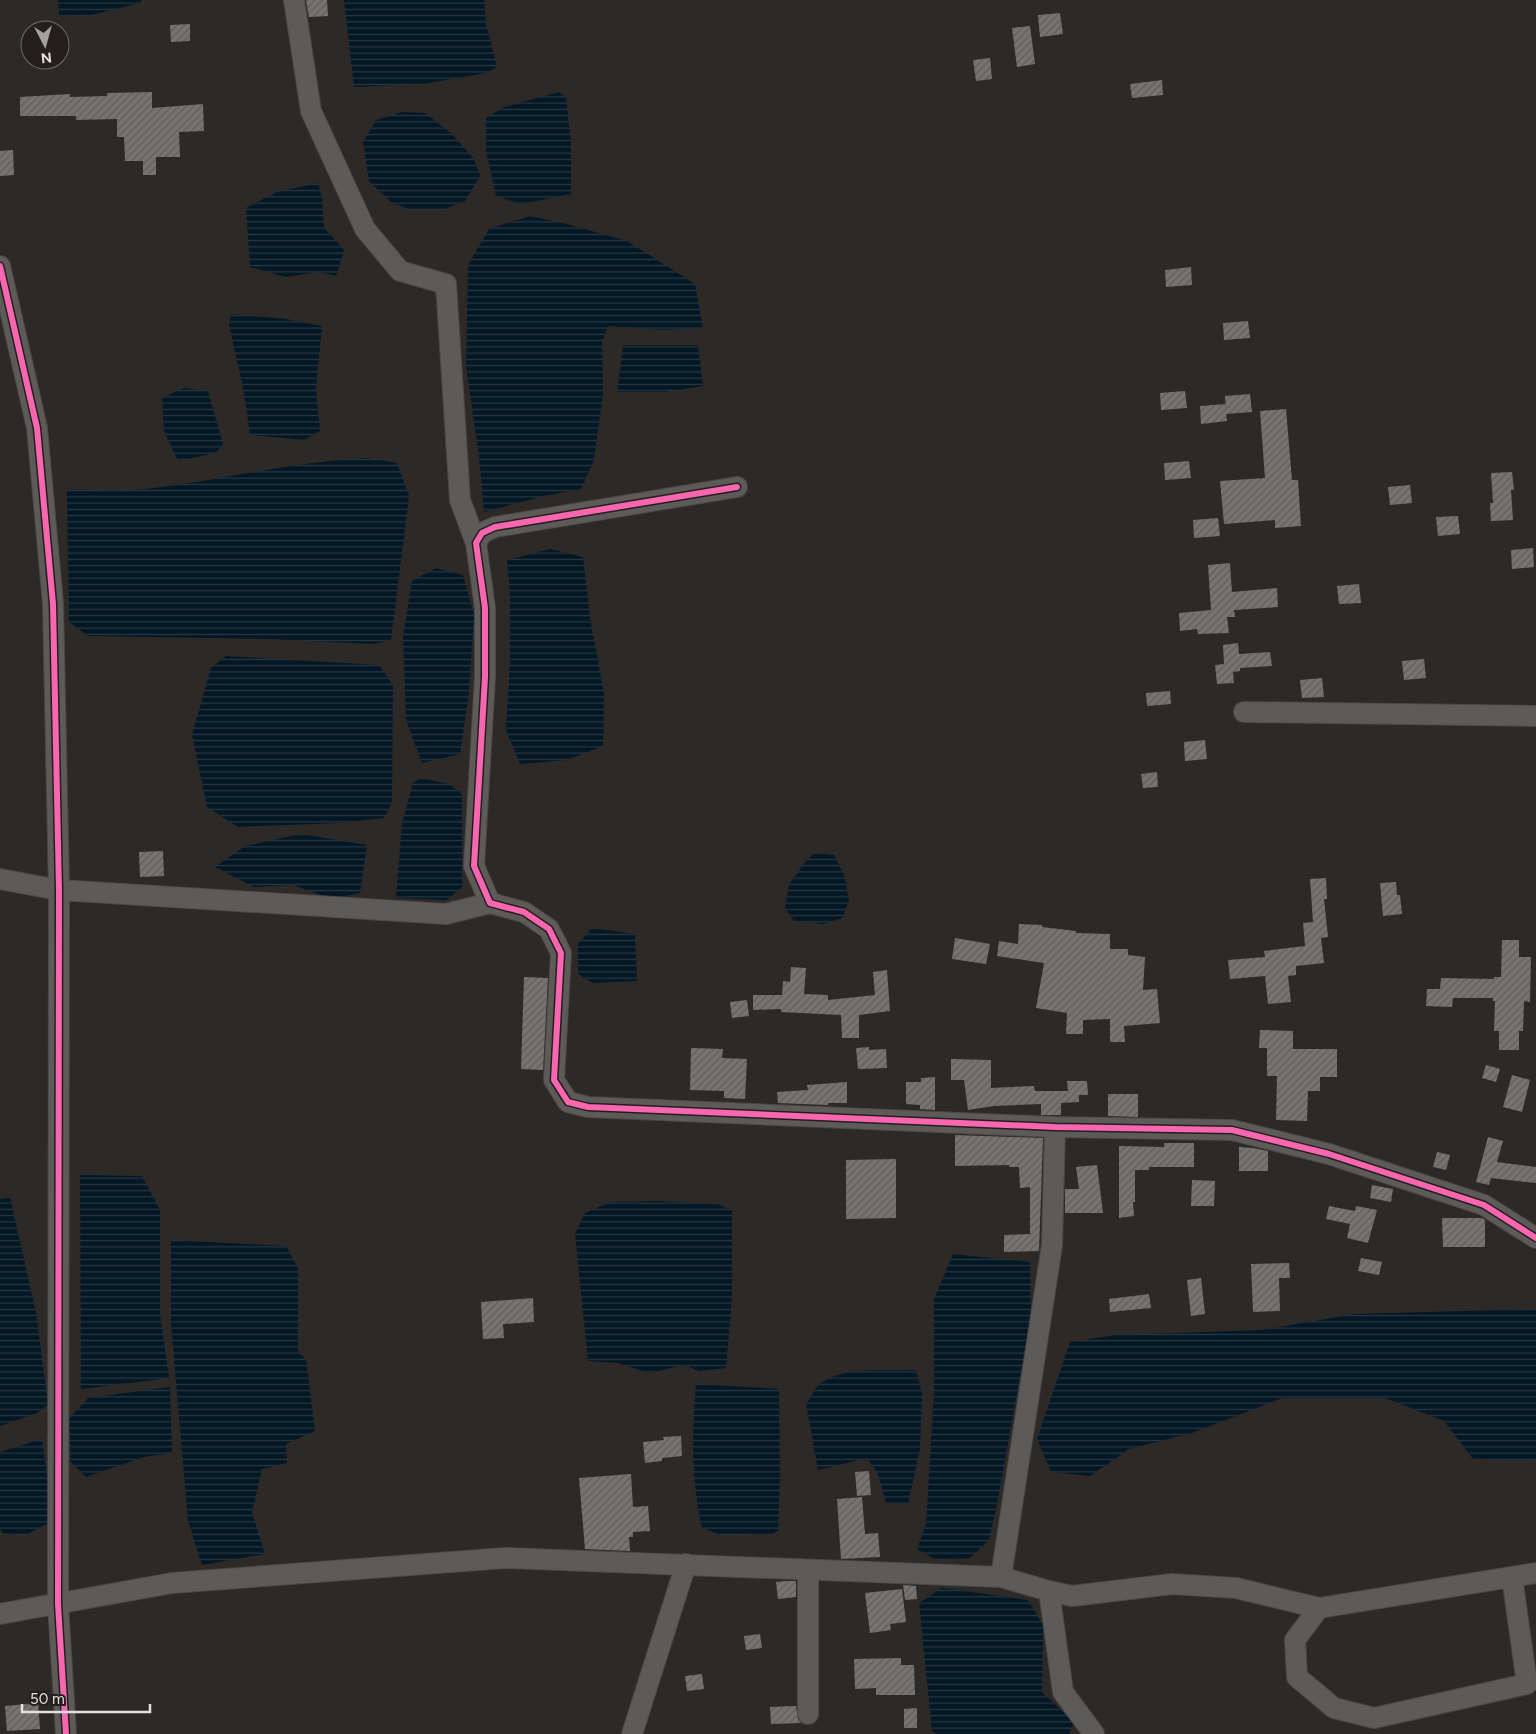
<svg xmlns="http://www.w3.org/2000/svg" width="1536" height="1734" font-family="Figtree,sans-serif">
	<defs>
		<pattern id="water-rules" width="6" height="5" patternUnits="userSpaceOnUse" patternTransform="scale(1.25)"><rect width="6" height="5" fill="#041725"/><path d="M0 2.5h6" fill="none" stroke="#283844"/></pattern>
		<pattern id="building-hatch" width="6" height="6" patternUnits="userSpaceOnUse" patternTransform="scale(1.25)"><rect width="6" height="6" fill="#767372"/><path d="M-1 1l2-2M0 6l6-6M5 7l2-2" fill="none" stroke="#605d5d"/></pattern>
	</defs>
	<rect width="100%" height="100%" fill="#2c2927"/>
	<path fill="url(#water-rules)" d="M 58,0 L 141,0 L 140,3 L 87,16 L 59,15 Z
		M 344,0 L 484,0 L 486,24 L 497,67 L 486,73 L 423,84 L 354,87 Z
		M 559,92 L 566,98 L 571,143 L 571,194 L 521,204 L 496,196 L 486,151 L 486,118 L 504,107 Z
		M 402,112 L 425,113 L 453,135 L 474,159 L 480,176 L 465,201 L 442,210 L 411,210 L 391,202 L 369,181 L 363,142 L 376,120 Z
		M 318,183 L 322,198 L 324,228 L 344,250 L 336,276 L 318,272 L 286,277 L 250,267 L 246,208 L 277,192 Z
		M 530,216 L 563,223 L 627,241 L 695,284 L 703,328 L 663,330 L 608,326 L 602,342 L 603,393 L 594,460 L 581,489 L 544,496 L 484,512 L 479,456 L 466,367 L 468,265 L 489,229 Z
		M 231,314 L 286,319 L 322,326 L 316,389 L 320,431 L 304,440 L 250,435 L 244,392 L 229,325 Z
		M 623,345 L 698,345 L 703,386 L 666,392 L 617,392 Z
		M 184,388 L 208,391 L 223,444 L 216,453 L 178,461 L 164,431 L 162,398 Z
		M 369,458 L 397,463 L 409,496 L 391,640 L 373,644 L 268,639 L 88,636 L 69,622 L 67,490 C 96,489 126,492 155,488 C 226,479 297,461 369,458 Z
		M 550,549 L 583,557 L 590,618 L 604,694 L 603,746 L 567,760 L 520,764 L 506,730 L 510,663 L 510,595 L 507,560 Z
		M 436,568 L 463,575 L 474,615 L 469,692 L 460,754 L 422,763 L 406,720 L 403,636 L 412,581 Z
		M 226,656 L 379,665 L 393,685 L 392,802 L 384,818 L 340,823 L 238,827 L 207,807 L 192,735 L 211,668 Z
		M 421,778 L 449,784 L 462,794 L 462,887 L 447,900 L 396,898 L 402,823 L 413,783 Z
		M 301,834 L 367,845 L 360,893 L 332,899 L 293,885 L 254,887 L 215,867 L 245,846 Z
		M 814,853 L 834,855 L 844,875 L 849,900 L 842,918 L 824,924 L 794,921 L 785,908 L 789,885 L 805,862 Z
		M 592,928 L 635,934 L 637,981 L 593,983 L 578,974 L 578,944 Z
		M 80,1175 L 142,1176 L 160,1210 L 160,1315 L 169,1378 L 81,1389 Z
		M 10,1198 L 36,1312 L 48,1405 L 37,1413 L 0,1426 L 0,1199 Z
		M 657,1201 L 718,1204 L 732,1211 L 732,1297 L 726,1368 L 699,1371 L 684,1365 L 650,1373 L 617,1363 L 588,1361 L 575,1234 L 585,1213 L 611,1202 Z
		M 171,1240 L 286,1246 L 298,1268 L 298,1352 L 306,1359 L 315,1431 L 286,1444 L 287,1463 L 262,1469 L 252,1512 L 265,1554 L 202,1565 L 188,1521 L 171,1323 Z
		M 953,1254 L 1030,1262 L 1031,1315 L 997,1504 L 989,1540 L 970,1558 L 936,1560 L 917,1549 L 926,1524 L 934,1392 L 934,1299 Z
		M 1536,1309 L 1536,1460 L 1473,1459 L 1444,1421 L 1385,1398 L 1282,1398 L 1192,1433 L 1129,1449 L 1090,1476 L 1051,1472 L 1037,1439 L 1070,1342 L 1116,1335 L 1262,1330 L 1355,1314 Z
		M 916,1370 L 922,1393 L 920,1449 L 908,1504 L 886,1503 L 878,1474 L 867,1458 L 818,1470 L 806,1404 C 810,1399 813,1392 817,1387 C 837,1365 888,1371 916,1370 Z
		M 696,1384 L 779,1389 L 780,1478 L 778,1531 L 771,1534 L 721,1535 L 702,1528 C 691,1481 692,1431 696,1384 Z
		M 170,1387 L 172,1453 L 144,1457 L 86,1477 L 71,1462 L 69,1419 L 88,1398 Z
		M 42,1439 L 53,1521 L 25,1535 L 3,1533 L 0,1529 L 0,1452 Z
		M 942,1588 L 1028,1600 L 1043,1625 L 1042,1692 L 1074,1723 L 1069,1734 L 937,1734 L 932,1731 L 919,1603 Z"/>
	<path fill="url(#building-hatch)" d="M 306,0 L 327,0 L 328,16 L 309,17 Z
		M 1060,13 L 1063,34 L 1040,37 L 1038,15 Z
		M 190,24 L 190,41 L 171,42 L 170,25 Z
		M 1030,26 L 1035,64 L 1017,67 L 1012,28 Z
		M 990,58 L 992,79 L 976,81 L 973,60 Z
		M 1162,80 L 1163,95 L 1132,98 L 1130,84 Z
		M 152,92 L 152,108 L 203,104 L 204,131 L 179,132 L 180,157 L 156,157 L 156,175 L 143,175 L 143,161 L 125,161 L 124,137 L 117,137 L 117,119 L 76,120 L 76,116 L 20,116 L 20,97 L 70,94 L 70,97 L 107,96 L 107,93 Z
		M 13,150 L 14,175 L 0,176 L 0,151 Z
		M 1191,267 L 1192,285 L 1166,287 L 1165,270 Z
		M 1248,321 L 1250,338 L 1224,340 L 1223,323 Z
		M 1185,391 L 1187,408 L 1161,410 L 1160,393 Z
		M 1250,394 L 1252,412 L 1226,414 L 1225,396 Z
		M 1225,404 L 1227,421 L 1201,424 L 1200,406 Z
		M 1286,409 L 1292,480 L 1298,480 L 1301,526 L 1275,528 L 1275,520 L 1224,524 L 1220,481 L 1265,478 L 1260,411 Z
		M 1189,461 L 1191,478 L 1165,480 L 1164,463 Z
		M 1512,472 L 1514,490 L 1511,490 L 1513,520 L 1491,521 L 1490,503 L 1493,503 L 1491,473 Z
		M 1410,485 L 1412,503 L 1390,505 L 1388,487 Z
		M 1458,516 L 1460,534 L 1438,536 L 1436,517 Z
		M 1218,518 L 1220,536 L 1194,538 L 1193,520 Z
		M 1533,548 L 1534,567 L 1512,569 L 1511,550 Z
		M 1230,563 L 1232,592 L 1277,588 L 1278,607 L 1234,610 L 1235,617 L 1227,617 L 1229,633 L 1198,634 L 1197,629 L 1180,631 L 1179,613 L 1211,610 L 1208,565 Z
		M 1359,584 L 1361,603 L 1339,604 L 1337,586 Z
		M 1238,643 L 1239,654 L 1270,652 L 1272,666 L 1240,668 L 1240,671 L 1233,672 L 1234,683 L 1217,684 L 1215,665 L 1224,664 L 1223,645 Z
		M 1424,659 L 1426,678 L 1404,680 L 1402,661 Z
		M 1322,678 L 1324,697 L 1302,698 L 1300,680 Z
		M 1170,691 L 1171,704 L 1147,706 L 1146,693 Z
		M 1205,740 L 1207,759 L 1185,761 L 1184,742 Z
		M 1157,772 L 1158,787 L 1143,788 L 1141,774 Z
		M 163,851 L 164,876 L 140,877 L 139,852 Z
		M 1326,878 L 1327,899 L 1324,899 L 1328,937 L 1321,938 L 1324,963 L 1296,966 L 1296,975 L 1288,976 L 1291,1002 L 1268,1004 L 1265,976 L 1230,979 L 1228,960 L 1265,957 L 1264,951 L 1305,946 L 1303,923 L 1313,922 L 1310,879 Z
		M 1396,882 L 1397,895 L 1400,895 L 1402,914 L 1383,916 L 1380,883 Z
		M 1019,924 L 1042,925 L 1042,927 L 1076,931 L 1076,933 L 1110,934 L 1110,949 L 1128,949 L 1128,955 L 1145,957 L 1143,990 L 1157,989 L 1160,1023 L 1124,1026 L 1125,1042 L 1110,1042 L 1110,1019 L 1083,1020 L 1083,1034 L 1066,1034 L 1067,1013 L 1036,1008 L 1044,963 L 997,956 L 999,941 L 1018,944 Z
		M 955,938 L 990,944 L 986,964 L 952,959 Z
		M 1502,940 L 1519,940 L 1519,957 L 1531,957 L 1530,1002 L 1524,1001 L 1523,1031 L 1519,1031 L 1519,1050 L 1499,1050 L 1499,1031 L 1494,1031 L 1495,1001 L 1493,1001 L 1493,998 L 1453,998 L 1452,1007 L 1426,1006 L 1427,989 L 1440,989 L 1441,978 L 1494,979 L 1494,977 L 1501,977 Z
		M 791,967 L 806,968 L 804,994 L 828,995 L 828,1000 L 875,995 L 873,972 L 887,970 L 890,1011 L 859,1015 L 859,1038 L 842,1038 L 841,1015 L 781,1012 L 781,1009 L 753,1010 L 753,995 L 782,995 L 783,981 L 790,982 Z
		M 524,977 L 548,978 L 543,1070 L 521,1069 Z
		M 747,1000 L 749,1016 L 732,1018 L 730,1002 Z
		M 1260,1030 L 1293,1031 L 1293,1049 L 1337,1049 L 1337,1077 L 1320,1077 L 1320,1091 L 1308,1091 L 1307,1121 L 1276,1120 L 1277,1076 L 1267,1076 L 1267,1048 L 1259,1048 Z
		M 869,1047 L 869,1050 L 886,1049 L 887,1068 L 858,1069 L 856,1048 Z
		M 691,1048 L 723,1049 L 722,1058 L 747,1059 L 745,1099 L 724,1098 L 724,1091 L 690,1090 Z
		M 951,1059 L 991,1060 L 991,1088 L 1034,1086 L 1035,1091 L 1068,1091 L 1067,1081 L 1087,1081 L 1088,1095 L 1079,1095 L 1079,1102 L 1061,1103 L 1061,1115 L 1041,1115 L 1041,1104 L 994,1106 L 968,1110 L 964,1080 L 951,1080 Z
		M 1486,1065 L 1500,1069 L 1496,1082 L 1482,1078 Z
		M 1512,1075 L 1530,1080 L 1522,1112 L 1503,1107 Z
		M 935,1077 L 935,1110 L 920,1109 L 920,1105 L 906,1104 L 906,1082 L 921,1082 L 921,1078 Z
		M 847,1082 L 847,1103 L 828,1103 L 828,1105 L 778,1103 L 777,1092 L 808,1090 L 807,1085 Z
		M 1108,1094 L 1138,1094 L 1138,1117 L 1108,1116 Z
		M 955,1135 L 1043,1138 L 1039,1251 L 1004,1252 L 1004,1235 L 1030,1234 L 1030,1187 L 1020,1188 L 1019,1167 L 1009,1167 L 1009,1165 L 955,1166 Z
		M 1488,1137 L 1503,1141 L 1497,1162 L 1536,1167 L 1536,1183 L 1491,1178 L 1489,1185 L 1476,1182 Z
		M 1164,1143 L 1194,1143 L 1194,1167 L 1149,1167 L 1149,1170 L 1135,1170 L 1135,1202 L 1133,1202 L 1134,1216 L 1119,1218 L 1119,1146 L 1164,1147 Z
		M 1239,1147 L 1253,1148 L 1268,1151 L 1268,1171 L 1239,1171 Z
		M 1437,1152 L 1450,1155 L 1446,1170 L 1433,1167 Z
		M 896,1159 L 896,1218 L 846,1219 L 846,1160 Z
		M 1097,1165 L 1103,1213 L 1065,1213 L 1065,1189 L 1079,1189 L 1076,1167 Z
		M 1192,1180 L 1215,1181 L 1214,1206 L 1191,1206 Z
		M 1372,1185 L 1393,1189 L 1391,1202 L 1370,1198 Z
		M 1329,1206 L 1355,1211 L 1356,1206 L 1377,1210 L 1368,1243 L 1347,1238 L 1350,1224 L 1326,1219 Z
		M 1442,1218 L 1482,1218 L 1485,1220 L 1485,1247 L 1443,1247 Z
		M 1361,1258 L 1382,1262 L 1379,1275 L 1358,1271 Z
		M 1289,1263 L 1290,1278 L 1279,1278 L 1280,1311 L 1253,1312 L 1251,1264 Z
		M 1201,1278 L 1205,1314 L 1191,1316 L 1187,1280 Z
		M 1149,1294 L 1151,1308 L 1110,1312 L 1109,1299 Z
		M 533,1298 L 534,1322 L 503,1324 L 504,1338 L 483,1339 L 481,1302 Z
		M 681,1436 L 682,1456 L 662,1458 L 662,1461 L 645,1463 L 643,1442 L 664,1440 L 663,1437 Z
		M 869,1471 L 871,1495 L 857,1496 L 855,1472 Z
		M 631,1474 L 633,1507 L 648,1506 L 650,1531 L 633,1532 L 633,1537 L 629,1537 L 630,1551 L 585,1549 L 579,1478 Z
		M 862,1497 L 865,1534 L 878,1533 L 880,1557 L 841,1559 L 837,1499 Z
		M 786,1581 L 796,1581 L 796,1597 L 778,1599 L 776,1582 Z
		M 903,1585 L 916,1586 L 917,1599 L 905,1600 Z
		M 902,1589 L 906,1622 L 890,1624 L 891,1630 L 870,1633 L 865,1593 Z
		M 760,1634 L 762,1648 L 746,1650 L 744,1636 Z
		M 901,1658 L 901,1665 L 914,1665 L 915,1695 L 876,1695 L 876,1688 L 855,1689 L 854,1659 Z
		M 702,1674 L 704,1689 L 687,1691 L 685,1676 Z
		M 38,1703 L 40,1729 L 7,1731 L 5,1706 Z
		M 796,1706 L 798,1719 L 801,1723 L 771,1724 L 770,1707 Z
		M 917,1708 L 917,1728 L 904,1728 L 904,1709 Z"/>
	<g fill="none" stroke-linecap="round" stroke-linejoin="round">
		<defs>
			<path id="minor" d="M 294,0 L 311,111 L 365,229 L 400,271 L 446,284 L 460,500 L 476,543
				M 0,266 L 37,428 L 53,604 L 59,890 L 58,1604 L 66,1734
				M 737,487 L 495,527 L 482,533 L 476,543 L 485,608 L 485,677 L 474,866 L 490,903 L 524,912 L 549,929 L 561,953 L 554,1080 L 568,1102 L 588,1107 L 1055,1127 L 1232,1130 L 1329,1154 L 1484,1205 L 1536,1238
				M 1244,712 L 1536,716
				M 0,879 L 59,890 L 446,914 L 490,903
				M 1001,1577 L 1049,1591 L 1072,1596 L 1172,1584 L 1236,1588 L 1319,1608 L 1536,1573
				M 1049,1591 L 1063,1692 L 1094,1734
				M 1319,1608 L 1295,1640 L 1297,1677 L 1334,1708 L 1374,1718 L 1527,1684 L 1512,1577
				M 0,1614 L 172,1583 L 505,1558 L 1001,1577 L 1052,1245 L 1055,1127
				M 808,1714 L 808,1580
				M 632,1734 L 686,1564"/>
		</defs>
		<use href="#minor" stroke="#4a4746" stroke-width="22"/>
		<use href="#minor" stroke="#5d5b5a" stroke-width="20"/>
		<defs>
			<path id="cycleway" d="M 0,266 L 37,428 L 53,604 L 59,890 L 58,1604 L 66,1734
				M 737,487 L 495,527 L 482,533 L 476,543 L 485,608 L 485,677 L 474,866 L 490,903 L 524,912 L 549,929 L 561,953 L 554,1080 L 568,1102 L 588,1107 L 1055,1127 L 1232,1130 L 1329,1154 L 1484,1205 L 1536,1238"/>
		</defs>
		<use href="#cycleway" stroke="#241f1d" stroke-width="9"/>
		<use href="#cycleway" stroke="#f766af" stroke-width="6"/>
	</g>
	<g transform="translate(45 45) rotate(174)"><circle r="24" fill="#241f1d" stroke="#706c6a"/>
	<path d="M0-4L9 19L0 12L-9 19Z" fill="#a3a09e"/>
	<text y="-8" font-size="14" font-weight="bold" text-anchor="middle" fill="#e3e0de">N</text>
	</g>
	<path d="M22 1704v8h128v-8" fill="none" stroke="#e3e0de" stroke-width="2.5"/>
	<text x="30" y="1704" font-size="15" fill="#e3e0de" stroke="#241f1d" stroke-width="4" paint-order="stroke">50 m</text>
</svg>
